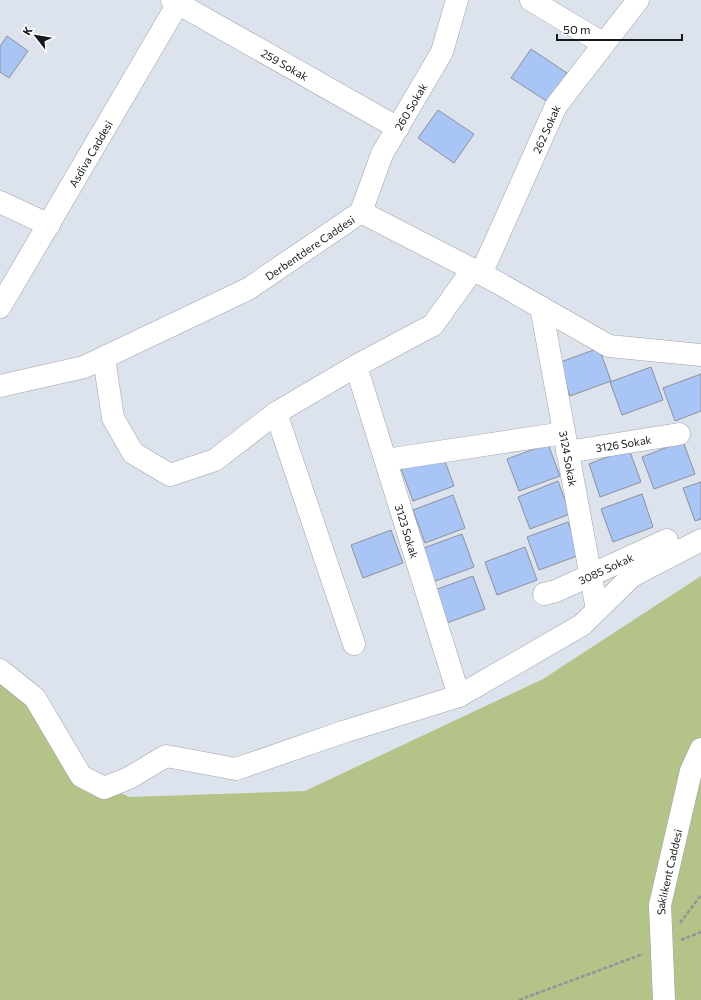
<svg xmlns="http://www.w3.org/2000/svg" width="701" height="1000" font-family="Commissioner,sans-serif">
	<rect width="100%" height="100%" fill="#dde3ec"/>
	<path fill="#b4c387" d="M 701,576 L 701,1000 L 0,1000 L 0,671 L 81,776 L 130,797 L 305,791 L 543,679 Z"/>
	<path fill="#a8c5f5" stroke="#8c919a" d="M 7,36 L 28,51 L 9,78 L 0,72 L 0,46 Z
		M 531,49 L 567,73 L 548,102 L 511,78 Z
		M 438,110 L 474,134 L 454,163 L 418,138 Z
		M 599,348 L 611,381 L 570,396 L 558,363 Z
		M 651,367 L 663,400 L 622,415 L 610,382 Z
		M 701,374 L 701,411 L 675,421 L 663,388 Z
		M 683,441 L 695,474 L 654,489 L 642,457 Z
		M 548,444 L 560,476 L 519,491 L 507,459 Z
		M 629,449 L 641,482 L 600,497 L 589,464 Z
		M 442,453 L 454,486 L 413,501 L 401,468 Z
		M 558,481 L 570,514 L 530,529 L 518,497 Z
		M 701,482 L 701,519 L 695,521 L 683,488 Z
		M 642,494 L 653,527 L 613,542 L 601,509 Z
		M 453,495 L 465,528 L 425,543 L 413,510 Z
		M 568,522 L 580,555 L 539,570 L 527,537 Z
		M 391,530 L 403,563 L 363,578 L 351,545 Z
		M 462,534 L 474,567 L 433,582 L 421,549 Z
		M 525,547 L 537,580 L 497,595 L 485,562 Z
		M 473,576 L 485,609 L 444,624 L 432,591 Z"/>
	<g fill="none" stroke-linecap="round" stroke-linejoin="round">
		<defs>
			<g id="minor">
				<path id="s1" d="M 172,0 L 398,128"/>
				<path d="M 531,0 L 604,44"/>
				<path d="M 0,202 L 49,225"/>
				<path id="s2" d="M 361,212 L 382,154 L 442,52 L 457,0"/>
				<path id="s3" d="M 481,274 L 556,106 L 638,0"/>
				<path id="s4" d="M 0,307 L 180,0"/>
				<path id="s5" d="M 541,307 L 597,610"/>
				<path d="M 104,358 L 113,418 L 133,453 L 170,475 L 215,460 L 276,413 L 356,366 L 433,325 L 473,269"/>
				<path id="s6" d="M 356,366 L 459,696"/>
				<path id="s7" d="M 0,386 L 84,367 L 248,289 L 361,212 L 493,280 L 609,346 L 701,355"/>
				<path d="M 276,413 L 354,644"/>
				<path id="s8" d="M 567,452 L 679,434"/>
				<path d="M 386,460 L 564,433"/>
				<path id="s9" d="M 544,594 L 556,591 L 667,540"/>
				<path d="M 0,670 L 35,698 L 81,776 L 104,788 L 129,778 L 166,756 L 236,769 L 343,732 L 459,696 L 582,625 L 632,576 L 701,540"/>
				<path id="s10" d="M 664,1000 L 660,905 L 691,771 L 701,749"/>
			</g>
		</defs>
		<use href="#minor" stroke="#9ea3ac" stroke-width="23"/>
		<path stroke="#90949b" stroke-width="2.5" stroke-dasharray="4 2" stroke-linecap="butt" d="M 680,923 L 701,895
			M 681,940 L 701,932
			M 519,1000 L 643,954"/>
		<use href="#minor" stroke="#fff" stroke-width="22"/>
	</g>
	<g text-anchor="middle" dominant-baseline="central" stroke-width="3" stroke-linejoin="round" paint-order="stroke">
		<g font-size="11" fill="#16181b" stroke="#fff">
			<text stroke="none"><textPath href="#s1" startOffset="130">259 Sokak</textPath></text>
			<text stroke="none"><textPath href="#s2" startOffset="117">260 Sokak</textPath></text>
			<text stroke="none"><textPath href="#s3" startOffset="159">262 Sokak</textPath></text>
			<text stroke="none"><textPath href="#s4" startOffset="178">Asdiva Caddesi</textPath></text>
			<text stroke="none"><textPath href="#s7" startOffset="342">Derbentdere Caddesi</textPath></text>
			<text stroke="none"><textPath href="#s8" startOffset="57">3126 Sokak</textPath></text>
			<text stroke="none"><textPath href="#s5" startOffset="154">3124 Sokak</textPath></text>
			<text stroke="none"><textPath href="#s6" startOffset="173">3123 Sokak</textPath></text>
			<text stroke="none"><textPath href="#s9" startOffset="67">3085 Sokak</textPath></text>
			<text stroke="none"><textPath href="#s10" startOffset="129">Saklıkent Caddesi</textPath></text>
		</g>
	</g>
	<g transform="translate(36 36) rotate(301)" stroke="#ffffff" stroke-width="3" paint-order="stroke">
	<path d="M0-3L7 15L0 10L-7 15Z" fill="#16181b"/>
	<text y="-6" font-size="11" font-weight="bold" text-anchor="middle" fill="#16181b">K</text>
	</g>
	<path d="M557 34v6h125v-6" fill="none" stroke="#16181b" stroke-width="2"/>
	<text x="563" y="34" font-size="12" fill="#16181b" stroke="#ffffff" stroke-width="3" paint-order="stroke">50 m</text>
</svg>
